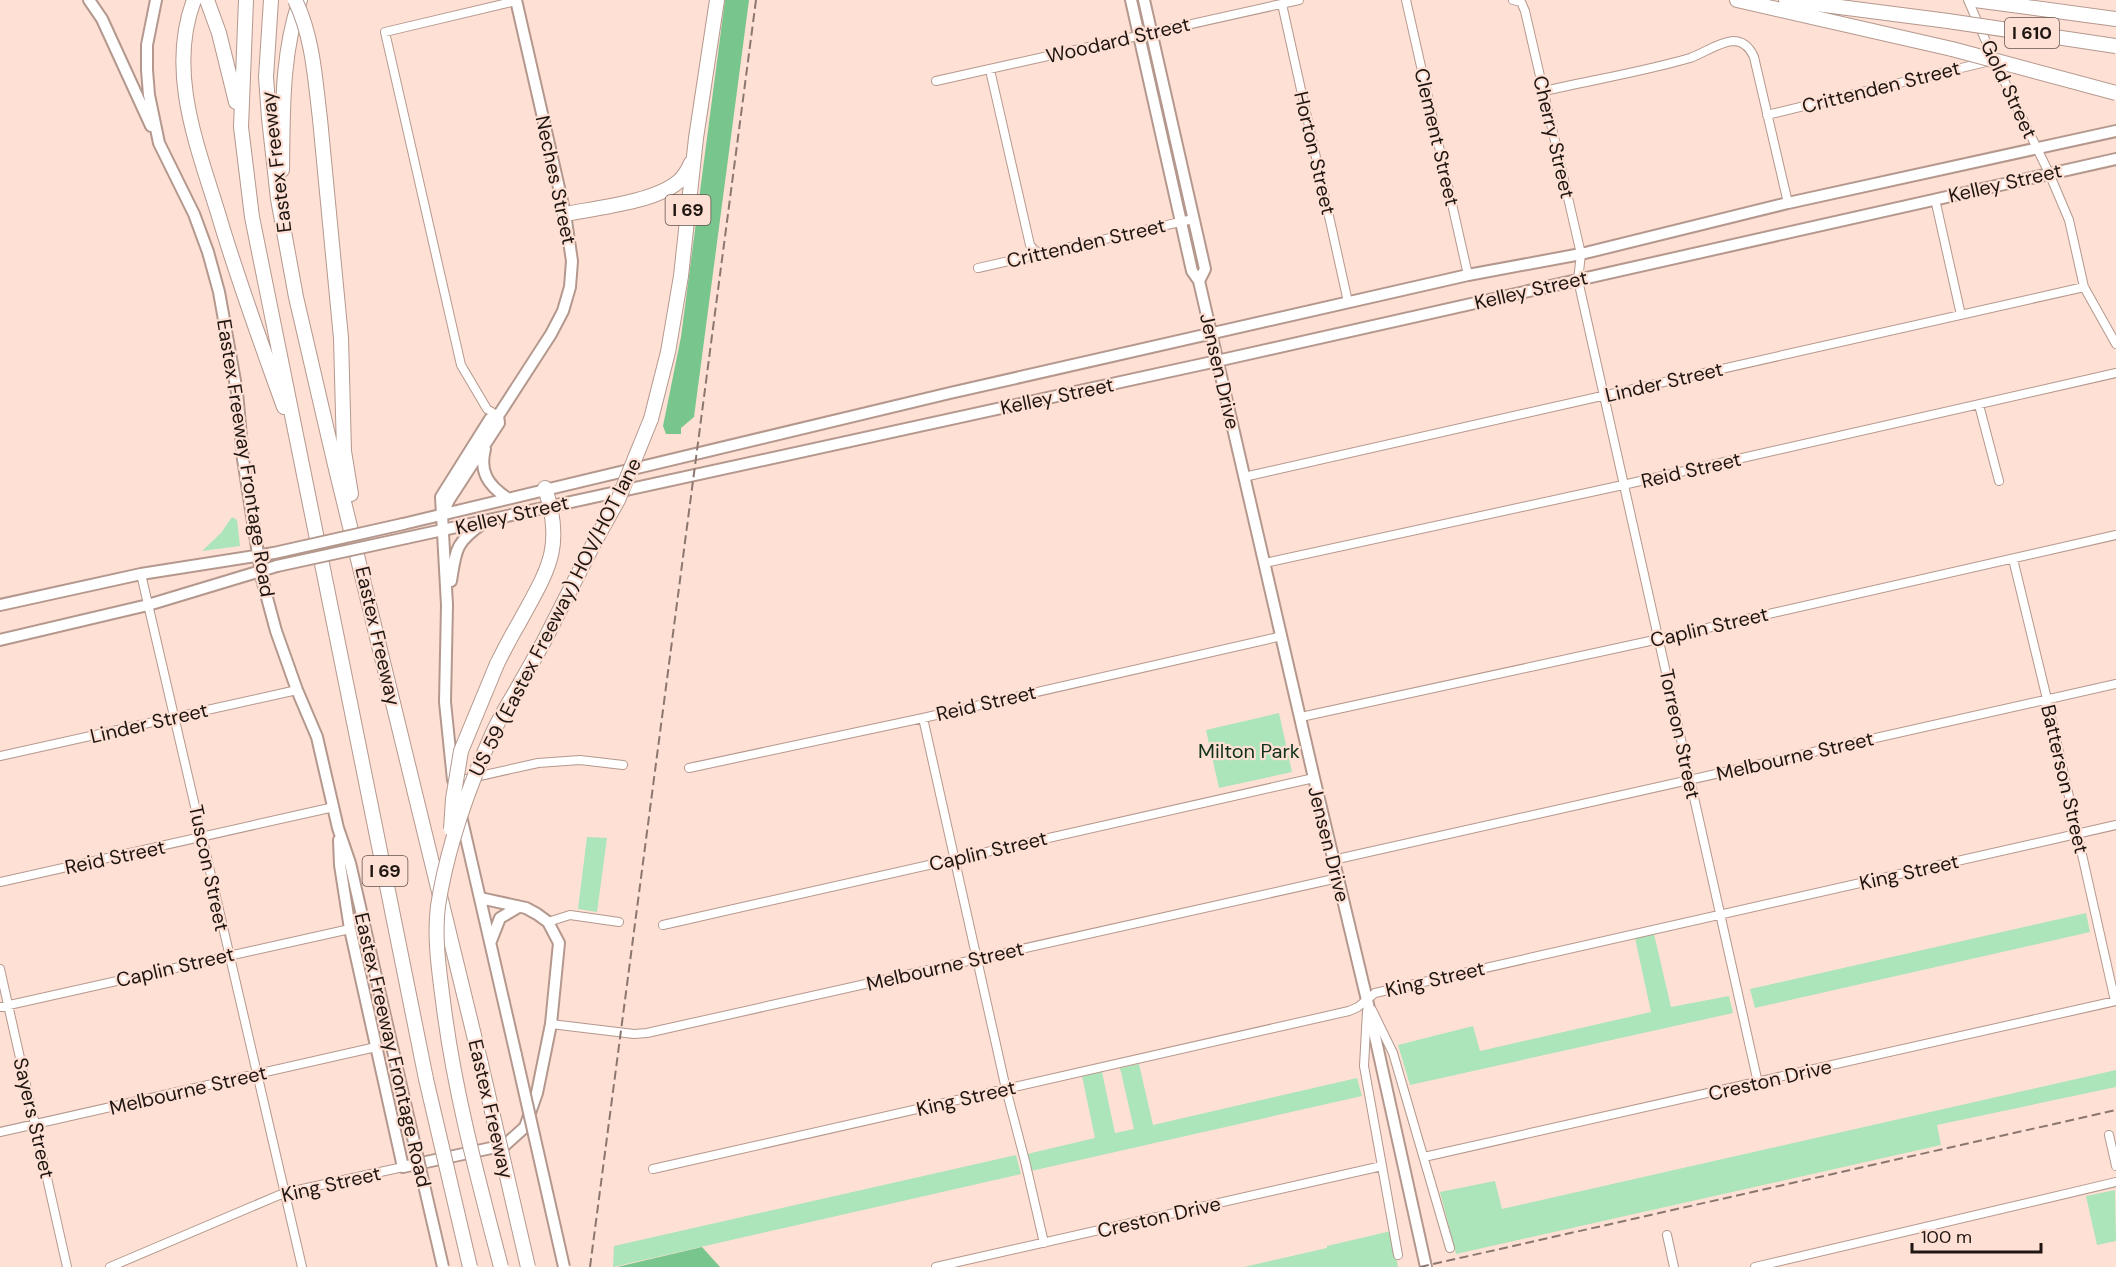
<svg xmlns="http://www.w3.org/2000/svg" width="2116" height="1267" font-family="'DM Sans',sans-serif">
	<rect width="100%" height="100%" fill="#fee0d4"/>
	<path fill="#abe5b9" d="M 232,517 L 237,520 L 240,546 L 202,551 L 221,533 Z
		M 1279,713 L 1292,772 L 1219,788 L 1206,730 Z
		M 587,837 L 607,838 L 597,912 L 578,909 Z
		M 2086,913 L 2090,932 L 1755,1008 L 1750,989 Z
		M 1654,934 L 1671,1007 L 1729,996 L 1733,1013 L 1410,1085 L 1398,1045 L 1473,1026 L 1480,1051 L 1651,1012 L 1635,938 Z
		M 1139,1064 L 1153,1125 L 1357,1078 L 1362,1096 L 1031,1171 L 1027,1154 L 1095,1138 L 1082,1076 L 1102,1072 L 1115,1133 L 1134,1129 L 1120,1068 Z
		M 2116,1070 L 2116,1087 L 1937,1125 L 1941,1145 L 1456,1254 L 1440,1192 L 1495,1181 L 1502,1209 Z
		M 1016,1155 L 1021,1174 L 613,1267 L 614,1246 Z
		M 2115,1190 L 2116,1241 L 2097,1245 L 2086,1196 Z
		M 1391,1231 L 1398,1267 L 1244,1267 L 1327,1248 L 1327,1246 Z"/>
	<path fill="#78c68d" d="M 725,0 L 749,0 L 694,417 L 681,428 L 681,434 L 666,434 L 663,426 L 681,337 Z
		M 702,1247 L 720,1267 L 617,1267 Z"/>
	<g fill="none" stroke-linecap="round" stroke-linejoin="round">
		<defs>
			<path id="street" d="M 1406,0 L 1468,275
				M 1513,0 L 1521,2 L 1525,11 L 1581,254 L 1578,280 L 1758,1083
				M 1968,0 L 1994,60 L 2049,173 L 2069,220 L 2084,287 L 2116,344
				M 1282,4 L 1348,302
				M 990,70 L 1030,245 L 1035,251 L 1044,253
				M 936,81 L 1299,0
				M 1544,91 C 1592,80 1642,72 1690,58 C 1704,53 1719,42 1733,41 C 1744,41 1750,48 1754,57 L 1788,203
				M 1767,115 L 1990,61
				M 1935,199 L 1961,315
				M 978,268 L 1193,219
				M 1979,405 L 1999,481
				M 498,416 L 487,409 L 461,365 L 385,32 L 516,1
				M 1244,477 L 2084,287
				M 2013,559 L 2047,699 L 2115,1001
				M 1265,563 L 1623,485 L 2116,373
				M 141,574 L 302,1267
				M 1301,717 L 1659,639 L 2116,535
				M 923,718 L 1006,1089 L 1025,1161 L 1044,1243
				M 0,756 L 297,690
				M 689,768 L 923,718 L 1282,636
				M 453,782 L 538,763 L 580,760 L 623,765
				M 1333,860 L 2116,684
				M 0,882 L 334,807
				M 548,922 L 570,915 L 619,922
				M 663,925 L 1314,778
				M 0,969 L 67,1267
				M 0,1007 L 350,929
				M 1372,1010 L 1393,1053 L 1450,1248
				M 1367,1011 L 1364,1066 L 1398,1255
				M 551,1024 L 634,1034 L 647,1033 L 1338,878
				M 0,1132 L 376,1047
				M 2109,1135 L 2116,1166
				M 1424,1157 L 2116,1001
				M 653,1169 L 1349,1011 L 1358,1007 L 1375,993 L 2116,825
				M 1667,1235 L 1674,1267
				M 110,1267 L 284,1193 L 403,1167
				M 936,1267 L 1382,1166
				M 1755,1267 L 2116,1182"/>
			<path id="secondary" d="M 89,0 L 102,19 L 151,126
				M 156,0 L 147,45 L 147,70 L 149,95 L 159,143 L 194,214 L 208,252 L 219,292 L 237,392 L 243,459 L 262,579 L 276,631 L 297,690 L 317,737 L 338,828 L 350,863 L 402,1090
				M 1131,0 L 1192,271 L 1199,281 L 1314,778 L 1367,1000 L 1426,1267
				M 1144,0 L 1205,269 L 1199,281
				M 485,449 C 479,472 488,485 507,498
				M 443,513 L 449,500 L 499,423 L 498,416
				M 403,524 L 950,393 L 1468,275 L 1581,254 L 1788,203 L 2116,131
				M 406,538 L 1217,361 L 2116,159
				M 451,581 C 456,550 455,543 482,524
				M 0,605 L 141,574 L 274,553
				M 0,640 L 148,605 L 277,566
				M 453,780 L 445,702 L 447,605 L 441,497 L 490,419 L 498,416 L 551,334 L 563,311 L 570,287 L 572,261 L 565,214 L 516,0
				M 461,816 L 516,1055
				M 339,840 L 340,865 L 350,929 L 403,1167 L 505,1145 L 525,1127 L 537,1093 L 551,1024 L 559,943 L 548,922 L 537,914 L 526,908 L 480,898
				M 491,941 L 500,918 L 517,908"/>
			<path id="highway" d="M 194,0 C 167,71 197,145 218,213 C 237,278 261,343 284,407
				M 207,0 L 219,33 L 236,102
				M 246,0 L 241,127 L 252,217 L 426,1079
				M 271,0 L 266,77 L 269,118 L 278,199 L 296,297 L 335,465 L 481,1064
				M 1737,0 L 1952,49
				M 1786,0 L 1948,21
				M 1975,0 L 2116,19
				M 320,119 L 341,338 L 344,451 L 351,494
				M 282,170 C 283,113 281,55 300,0
				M 565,214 C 597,208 654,202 678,182 C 684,177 688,170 691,163
				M 651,419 L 668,352 L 681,276 L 696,138 L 717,0
				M 497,664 C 504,650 511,636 519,623 C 547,571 565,549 545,488
				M 521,682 L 543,643 L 595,541"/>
		</defs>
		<use href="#street" stroke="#b4988d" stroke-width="10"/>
		<use href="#secondary" stroke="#b4988d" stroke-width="14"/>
		<use href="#highway" stroke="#b4988d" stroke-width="16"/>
		<use href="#street" stroke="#fff" stroke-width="8"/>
		<use href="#secondary" stroke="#fff" stroke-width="10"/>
		<use href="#highway" stroke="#fff" stroke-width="14"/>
		<path stroke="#8b7770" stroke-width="2" stroke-dasharray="9 4.5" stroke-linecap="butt" d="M 590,1267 L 756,0
			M 1420,1267 L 2116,1110"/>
		<defs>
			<path id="secondary-bridge" d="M 274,553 L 403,524
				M 277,566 L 406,538
				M 516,1055 L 564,1267
				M 402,1090 L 443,1267"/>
			<path id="highway-bridge" d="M 295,0 C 313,37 315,79 320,119
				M 1948,21 L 2116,46
				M 1952,49 L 2116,93
				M 595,541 L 618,500 L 651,419
				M 451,829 L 453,799 L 461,751 L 497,664
				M 481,1064 L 528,1267
				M 426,1079 L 470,1267
				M 501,1267 C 478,1179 454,1091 443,1001 C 439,970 434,937 438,906 C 447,848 467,791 491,737 C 499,718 511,700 521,682"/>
		</defs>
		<use href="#secondary-bridge" stroke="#b4988d" stroke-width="14" stroke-linecap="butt"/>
		<use href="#highway-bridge" stroke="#b4988d" stroke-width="16" stroke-linecap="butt"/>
		<use href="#secondary-bridge" stroke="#fff" stroke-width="10"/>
		<use href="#highway-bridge" stroke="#fff" stroke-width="14"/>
	</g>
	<g text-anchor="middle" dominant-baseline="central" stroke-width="4.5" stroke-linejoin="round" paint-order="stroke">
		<g fill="#fee0d4" stroke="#62524c" stroke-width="1.5">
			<rect x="2005" y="18" width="54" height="30" rx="4.5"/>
			<rect x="665.5" y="195" width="45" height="30" rx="4.5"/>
			<rect x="362.5" y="856" width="45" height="30" rx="4.5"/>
		</g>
		<g font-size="18" font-weight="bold" fill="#1f1511">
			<text x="2032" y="33">I 610</text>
			<text x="688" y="210">I 69</text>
			<text x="385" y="871">I 69</text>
		</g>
		<g font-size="20" fill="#1f1511" stroke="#fee0d4">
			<text transform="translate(1118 40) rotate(-13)">Woodard Street</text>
			<text transform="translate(1881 87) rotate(-14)">Crittenden Street</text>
			<text transform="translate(2009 89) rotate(65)">Gold Street</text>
			<text transform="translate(1437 137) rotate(77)">Clement Street</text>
			<text transform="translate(1554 137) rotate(77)">Cherry Street</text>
			<text transform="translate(1315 153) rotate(77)">Horton Street</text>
			<text transform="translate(276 162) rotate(-97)">Eastex Freeway</text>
			<text transform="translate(556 180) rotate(78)">Neches Street</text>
			<text transform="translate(2005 183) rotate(-13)">Kelley Street</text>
			<text transform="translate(1086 243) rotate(-13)">Crittenden Street</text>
			<text transform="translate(1531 290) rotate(-13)">Kelley Street</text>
			<text transform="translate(1220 371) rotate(77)">Jensen Drive</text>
			<text transform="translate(1664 382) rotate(-13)">Linder Street</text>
			<text transform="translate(1057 396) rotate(-12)">Kelley Street</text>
			<text transform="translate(246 458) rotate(81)">Eastex Freeway Frontage Road</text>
			<text transform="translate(1691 470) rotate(-13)">Reid Street</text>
			<text transform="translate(512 515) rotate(-13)">Kelley Street</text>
			<text transform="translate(555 617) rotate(-63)">US 59 (Eastex Freeway) HOV/HOT lane</text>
			<text transform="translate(1709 627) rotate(-13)">Caplin Street</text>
			<text transform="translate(378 636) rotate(77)">Eastex Freeway</text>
			<text transform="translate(986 703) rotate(-13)">Reid Street</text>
			<text transform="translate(149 723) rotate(-13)">Linder Street</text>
			<text transform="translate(1680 734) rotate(78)">Torreon Street</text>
			<text transform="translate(1795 756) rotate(-13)">Melbourne Street</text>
			<text transform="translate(2065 779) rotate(77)">Batterson Street</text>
			<text transform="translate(1329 844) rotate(76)">Jensen Drive</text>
			<text transform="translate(988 851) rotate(-13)">Caplin Street</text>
			<text transform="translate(115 857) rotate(-12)">Reid Street</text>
			<text transform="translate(209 868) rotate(78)">Tuscon Street</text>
			<text transform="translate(1909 872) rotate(-13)">King Street</text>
			<text transform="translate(945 966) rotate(-13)">Melbourne Street</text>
			<text transform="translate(175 967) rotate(-13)">Caplin Street</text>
			<text transform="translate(1435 979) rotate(-13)">King Street</text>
			<text transform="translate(393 1050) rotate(77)">Eastex Freeway Frontage Road</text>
			<text transform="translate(1770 1080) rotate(-13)">Creston Drive</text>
			<text transform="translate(188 1090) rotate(-13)">Melbourne Street</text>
			<text transform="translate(966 1098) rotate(-13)">King Street</text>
			<text transform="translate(491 1109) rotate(77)">Eastex Freeway</text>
			<text transform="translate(34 1118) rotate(77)">Sayers Street</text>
			<text transform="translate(331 1184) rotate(-13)">King Street</text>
			<text transform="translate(1159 1217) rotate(-13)">Creston Drive</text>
		</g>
		<g font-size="20" fill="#0f311a" stroke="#fee0d4">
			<text x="1249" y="751">Milton Park</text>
		</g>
	</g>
	<path d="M1912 1243v9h129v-9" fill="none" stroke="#1f1511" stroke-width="3"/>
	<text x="1921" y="1243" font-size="18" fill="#1f1511" stroke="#fee0d4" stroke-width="4.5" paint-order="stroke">100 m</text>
</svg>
